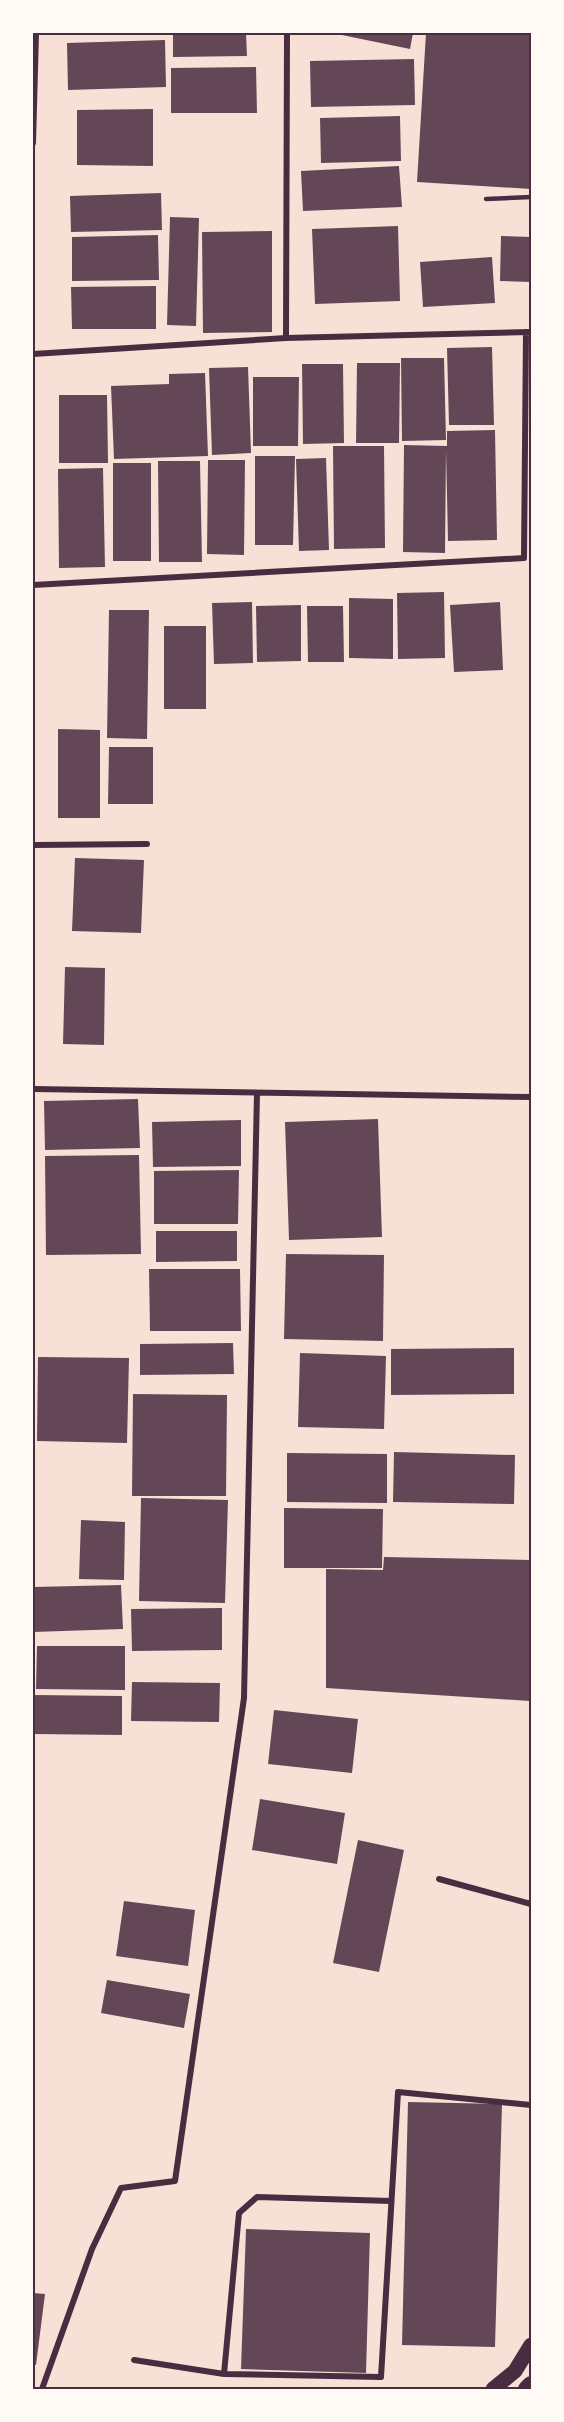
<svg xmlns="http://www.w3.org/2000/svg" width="564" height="2422" font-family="'Crimson Pro',serif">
	<rect width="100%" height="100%" fill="#f7e1d7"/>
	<path fill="#644757" d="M 173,33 L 246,33 L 247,56 L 173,57 Z
		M 332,33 L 413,33 L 410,49 Z
		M 426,33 L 531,33 L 531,189 L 417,182 Z
		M 165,40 L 166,87 L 68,90 L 67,43 Z
		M 414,59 L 415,105 L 311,107 L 310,61 Z
		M 256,67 L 257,113 L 171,113 L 171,68 Z
		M 153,109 L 153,166 L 77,165 L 77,110 Z
		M 400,116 L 401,161 L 321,163 L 320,118 Z
		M 399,166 L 402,207 L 303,211 L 301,171 Z
		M 161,193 L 162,230 L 71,232 L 70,196 Z
		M 170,217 L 199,218 L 196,326 L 167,325 Z
		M 398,226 L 400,301 L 315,304 L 312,229 Z
		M 272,231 L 272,332 L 203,333 L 202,232 Z
		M 158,235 L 159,280 L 72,281 L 72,237 Z
		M 501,236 L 531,237 L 531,282 L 500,281 Z
		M 492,257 L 495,303 L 423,307 L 420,262 Z
		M 156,286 L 156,329 L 72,329 L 71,287 Z
		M 492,347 L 494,425 L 449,425 L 447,348 Z
		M 401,358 L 444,358 L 446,440 L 402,441 Z
		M 357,363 L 400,363 L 399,443 L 356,443 Z
		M 302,364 L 343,364 L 344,443 L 303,444 Z
		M 248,367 L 251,453 L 212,455 L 209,368 Z
		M 205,373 L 208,456 L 114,459 L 111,386 L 169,384 L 169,374 Z
		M 253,377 L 299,377 L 298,446 L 253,446 Z
		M 59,395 L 107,395 L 108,463 L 59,463 Z
		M 495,430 L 497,540 L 448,541 L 446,450 L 445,553 L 403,552 L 404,445 L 447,446 L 447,431 Z
		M 333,446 L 384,446 L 385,548 L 334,549 Z
		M 255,456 L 295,456 L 293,545 L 255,545 Z
		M 326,458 L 329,550 L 299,551 L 296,459 Z
		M 208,460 L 245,460 L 244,555 L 207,554 Z
		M 158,461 L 200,461 L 202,562 L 159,562 Z
		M 113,463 L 151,463 L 151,561 L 113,561 Z
		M 103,468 L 105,567 L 59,568 L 58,469 Z
		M 444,592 L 445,658 L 398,659 L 397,593 Z
		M 349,598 L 393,599 L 393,659 L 349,658 Z
		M 252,602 L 253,663 L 214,664 L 212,603 Z
		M 500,602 L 503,670 L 454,672 L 450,605 Z
		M 301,605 L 301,661 L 257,662 L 256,606 Z
		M 307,606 L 343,606 L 344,662 L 308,662 Z
		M 109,610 L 149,610 L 147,739 L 107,738 Z
		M 164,626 L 206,626 L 206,709 L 164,709 Z
		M 58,729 L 100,730 L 100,818 L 58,818 Z
		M 109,747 L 153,747 L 153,804 L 108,804 Z
		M 75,858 L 144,860 L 141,933 L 72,931 Z
		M 65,967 L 105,968 L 104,1045 L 63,1044 Z
		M 138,1099 L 140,1148 L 45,1150 L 44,1101 Z
		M 378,1119 L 382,1237 L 289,1240 L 285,1122 Z
		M 241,1120 L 241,1166 L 153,1167 L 152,1122 Z
		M 139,1155 L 141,1254 L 46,1255 L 45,1156 Z
		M 239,1170 L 238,1224 L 154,1224 L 154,1171 Z
		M 156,1231 L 237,1231 L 237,1261 L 156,1262 Z
		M 286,1254 L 384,1255 L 383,1341 L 284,1339 Z
		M 149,1269 L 240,1269 L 241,1331 L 150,1331 Z
		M 233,1343 L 234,1374 L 140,1375 L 140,1344 Z
		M 514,1348 L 514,1394 L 391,1395 L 391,1349 Z
		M 300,1353 L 386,1356 L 384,1429 L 298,1427 Z
		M 38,1357 L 129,1358 L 127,1443 L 37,1441 Z
		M 133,1394 L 227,1395 L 226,1496 L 132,1496 Z
		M 394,1452 L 515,1455 L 514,1504 L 393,1502 Z
		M 287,1453 L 387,1454 L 387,1503 L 287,1502 Z
		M 141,1498 L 228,1500 L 225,1603 L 139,1601 Z
		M 284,1508 L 383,1509 L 382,1568 L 284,1568 Z
		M 81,1520 L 125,1522 L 124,1580 L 79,1579 Z
		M 384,1557 L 531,1560 L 530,1701 L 326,1688 L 326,1569 L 383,1570 Z
		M 121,1585 L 123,1629 L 33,1632 L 33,1587 Z
		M 222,1608 L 222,1650 L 132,1651 L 131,1609 Z
		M 37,1646 L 125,1646 L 125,1690 L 36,1689 Z
		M 132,1682 L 220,1683 L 219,1722 L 131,1721 Z
		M 33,1695 L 122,1696 L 122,1735 L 33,1734 Z
		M 274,1710 L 358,1719 L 352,1773 L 268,1764 Z
		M 260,1799 L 345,1813 L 337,1864 L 252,1850 Z
		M 358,1840 L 404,1850 L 379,1972 L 333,1963 Z
		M 124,1901 L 195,1910 L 188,1966 L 116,1956 Z
		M 107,1980 L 190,1994 L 184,2028 L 101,2013 Z
		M 408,2102 L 502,2104 L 495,2347 L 402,2345 Z
		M 246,2229 L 370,2233 L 366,2373 L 241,2369 Z
		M 33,2293 L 45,2294 L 36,2365 L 33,2364 Z"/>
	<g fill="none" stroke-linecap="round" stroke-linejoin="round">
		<path stroke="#4a2c40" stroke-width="4.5" d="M 486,199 L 531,197"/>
		<path stroke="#4a2c40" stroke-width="6" d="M 33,143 L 36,33
			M 286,338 L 287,33
			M 33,354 L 286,338 L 531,332
			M 33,585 L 524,558 L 526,332
			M 33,845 L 147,844
			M 33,1089 L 531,1097
			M 439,1879 L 531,1904
			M 134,2360 L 224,2374 L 381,2377 L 398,2092 L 531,2105
			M 224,2374 L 239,2213 L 257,2197 L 391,2201
			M 42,2389 L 92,2249 L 121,2188 L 175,2181 L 244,1698 L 257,1093"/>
		<path stroke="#4a2c40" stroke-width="15" d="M 493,2389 L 515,2371 L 531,2345"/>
		<path stroke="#4a2c40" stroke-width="18" d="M 527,2389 L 531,2385"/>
	</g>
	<rect width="564" height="2422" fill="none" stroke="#fffaf5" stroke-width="69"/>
	<rect x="34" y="34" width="496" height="2354" fill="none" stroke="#4a2c40" stroke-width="2"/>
</svg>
